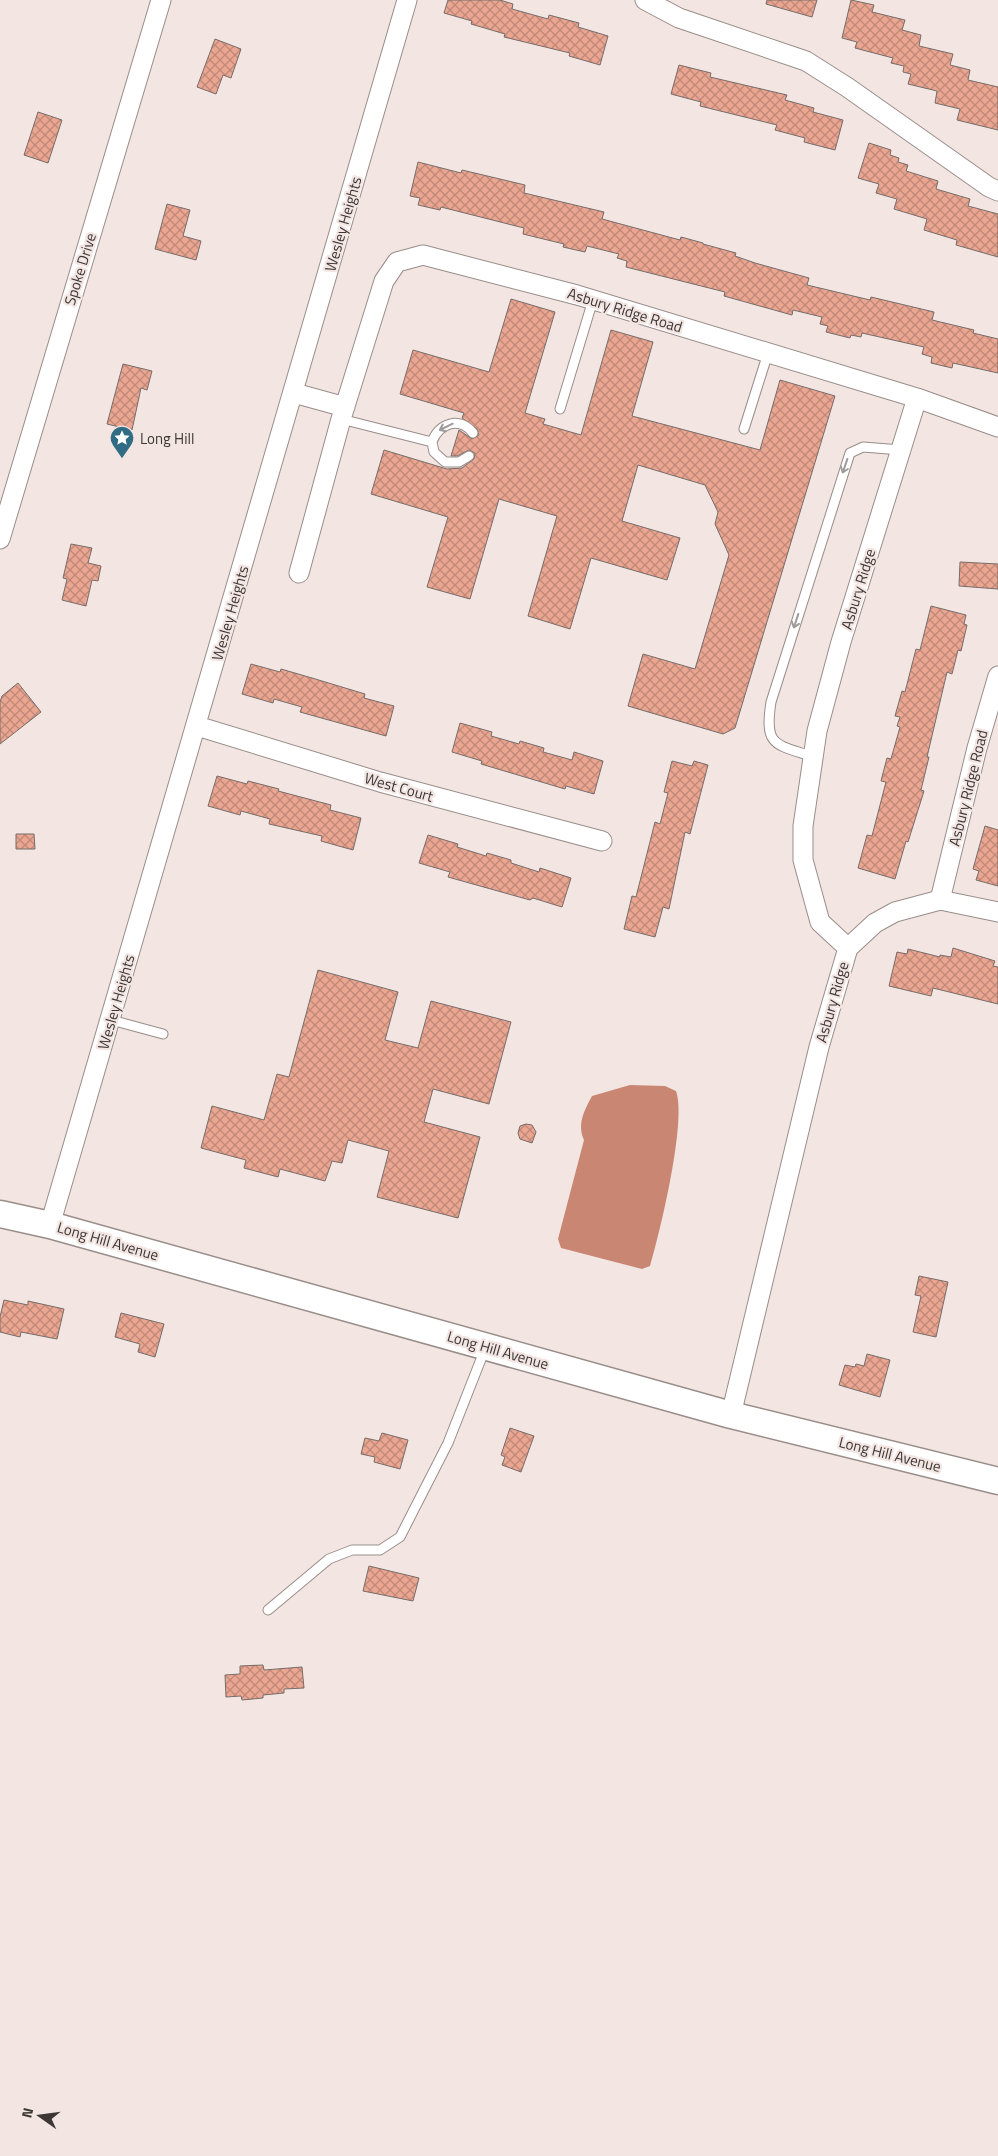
<svg xmlns="http://www.w3.org/2000/svg" width="998" height="2156" font-family="'Titillium Web',sans-serif">
	<defs>
		<pattern id="building-cross-hatch" width="8" height="8" patternUnits="userSpaceOnUse" patternTransform="scale(1.25)"><rect width="8" height="8" fill="#eba692"/><path d="M0 0l8 8M0 8l8-8" fill="none" stroke="#c08878"/></pattern>
	</defs>
	<rect width="100%" height="100%" fill="#f3e6e2"/>
	<path fill="#c98773" d="M 630,1085 L 665,1086 L 676,1091 C 687,1120 660,1233 650,1266 L 642,1269 L 561,1248 L 558,1239 L 584,1140 C 577,1124 584,1111 592,1096 Z"/>
	<path fill="url(#building-cross-hatch)" stroke="#776c69" d="M 448,0 L 500,0 L 513,4 L 512,9 L 548,19 L 549,15 L 579,23 L 578,27 L 608,36 L 600,65 L 569,56 L 570,53 L 504,37 L 505,34 L 471,24 L 472,21 L 444,13 Z
		M 767,0 L 817,0 L 812,17 L 766,4 Z
		M 851,0 L 874,5 L 872,12 L 905,20 L 902,30 L 921,35 L 919,46 L 953,54 L 950,65 L 970,70 L 968,80 L 998,87 L 998,130 L 957,120 L 960,109 L 935,103 L 937,91 L 908,84 L 911,74 L 903,72 L 904,66 L 891,63 L 893,58 L 855,48 L 857,42 L 842,38 Z
		M 215,39 L 241,49 L 231,78 L 223,75 L 216,94 L 197,87 Z
		M 679,65 L 711,73 L 710,77 L 787,95 L 785,100 L 814,108 L 813,112 L 843,120 L 835,150 L 804,142 L 805,138 L 775,130 L 777,125 L 700,106 L 701,102 L 671,94 Z
		M 38,112 L 62,120 L 48,163 L 24,155 Z
		M 869,143 L 891,150 L 890,155 L 899,158 L 898,162 L 908,165 L 906,171 L 938,181 L 936,189 L 970,199 L 968,206 L 998,214 L 998,257 L 956,245 L 957,240 L 924,230 L 927,219 L 894,209 L 897,199 L 876,193 L 879,184 L 858,178 Z
		M 418,162 L 461,173 L 462,170 L 525,185 L 524,193 L 604,212 L 602,219 L 680,240 L 681,237 L 703,243 L 703,244 L 736,253 L 735,256 L 755,263 L 809,278 L 807,285 L 870,300 L 871,297 L 934,312 L 932,320 L 974,330 L 973,333 L 998,339 L 998,373 L 953,363 L 952,368 L 931,363 L 932,357 L 922,354 L 924,347 L 862,333 L 861,337 L 851,335 L 850,338 L 826,332 L 828,326 L 820,324 L 822,317 L 793,310 L 792,315 L 724,296 L 725,292 L 626,267 L 627,261 L 617,258 L 619,254 L 587,246 L 585,252 L 563,247 L 564,244 L 523,234 L 524,228 L 441,207 L 440,210 L 418,205 L 420,198 L 410,196 Z
		M 167,204 L 190,210 L 183,236 L 201,241 L 196,260 L 155,249 Z
		M 511,299 L 555,312 L 525,413 L 545,419 L 543,424 L 581,435 L 611,330 L 653,342 L 632,416 L 760,450 L 780,380 L 835,396 L 735,728 L 723,734 L 628,706 L 643,654 L 695,669 L 729,555 L 715,524 L 718,512 L 705,485 L 638,465 L 622,521 L 680,538 L 667,580 L 591,558 L 570,629 L 528,616 L 557,516 L 499,499 L 470,599 L 427,587 L 448,517 L 371,494 L 384,450 L 447,469 L 462,468 L 474,459 L 475,453 L 469,450 L 457,456 L 451,456 L 459,430 L 472,439 L 479,435 L 477,429 L 462,418 L 464,413 L 400,394 L 413,350 L 489,372 Z
		M 123,364 L 152,371 L 147,390 L 141,388 L 132,430 L 107,424 Z
		M 71,544 L 92,548 L 88,563 L 101,566 L 98,581 L 92,580 L 86,606 L 62,600 L 67,579 L 63,578 Z
		M 960,562 L 998,564 L 998,589 L 959,586 Z
		M 931,606 L 966,615 L 964,624 L 967,625 L 961,651 L 958,650 L 952,674 L 947,672 L 927,757 L 929,757 L 921,790 L 924,791 L 908,842 L 906,841 L 895,879 L 858,868 L 867,835 L 872,836 L 886,782 L 881,781 L 887,758 L 891,759 L 900,727 L 897,726 L 900,717 L 895,716 L 902,691 L 905,692 L 916,649 L 920,650 Z
		M 251,664 L 280,672 L 281,669 L 312,678 L 365,694 L 364,698 L 394,706 L 386,736 L 300,712 L 302,707 L 274,699 L 273,703 L 242,694 Z
		M 18,683 L 41,712 L 0,744 L 0,702 L 2,696 Z
		M 460,723 L 492,732 L 491,736 L 519,744 L 520,741 L 544,748 L 543,752 L 572,760 L 574,752 L 603,761 L 594,794 L 566,786 L 565,789 L 481,764 L 482,761 L 452,752 Z
		M 672,761 L 692,766 L 694,761 L 708,765 L 690,834 L 685,832 L 669,909 L 663,907 L 655,937 L 624,929 L 632,896 L 636,897 L 655,822 L 660,824 L 668,793 L 664,792 Z
		M 217,776 L 247,784 L 248,781 L 279,789 L 278,791 L 331,805 L 330,810 L 361,818 L 353,850 L 321,841 L 322,836 L 269,824 L 270,819 L 241,811 L 240,815 L 208,806 Z
		M 985,826 L 998,830 L 998,886 L 976,880 L 979,871 L 973,869 Z
		M 16,834 L 34,834 L 35,849 L 16,849 Z
		M 428,835 L 458,844 L 457,847 L 486,856 L 487,853 L 511,860 L 511,863 L 539,872 L 540,868 L 571,878 L 562,907 L 533,898 L 530,900 L 448,877 L 450,872 L 419,863 Z
		M 953,948 L 995,961 L 993,966 L 998,967 L 998,1004 L 933,988 L 931,996 L 889,986 L 897,952 L 907,954 L 908,949 L 940,957 L 940,955 L 951,957 Z
		M 318,970 L 398,992 L 385,1040 L 418,1048 L 431,1001 L 511,1022 L 489,1104 L 433,1089 L 424,1122 L 480,1137 L 458,1218 L 377,1197 L 389,1151 L 348,1140 L 342,1163 L 332,1161 L 325,1181 L 280,1169 L 278,1177 L 244,1168 L 246,1160 L 201,1148 L 212,1106 L 264,1120 L 277,1074 L 289,1077 Z
		M 526,1124 L 532,1125 L 536,1132 L 532,1143 L 520,1139 L 518,1133 L 520,1126 Z
		M 919,1276 L 948,1282 L 936,1337 L 913,1332 L 921,1296 L 915,1295 Z
		M 4,1300 L 28,1305 L 28,1301 L 64,1309 L 57,1339 L 21,1332 L 20,1337 L 0,1332 L 0,1317 Z
		M 121,1313 L 164,1324 L 155,1357 L 138,1352 L 140,1344 L 115,1337 Z
		M 867,1354 L 890,1360 L 880,1397 L 839,1385 L 845,1365 L 855,1367 L 856,1364 L 864,1366 Z
		M 510,1428 L 534,1436 L 521,1472 L 502,1465 L 505,1457 L 501,1455 Z
		M 382,1433 L 408,1440 L 400,1469 L 374,1462 L 375,1457 L 361,1454 L 365,1438 L 379,1441 Z
		M 369,1566 L 419,1578 L 413,1601 L 363,1591 Z
		M 263,1665 L 264,1670 L 302,1667 L 304,1688 L 284,1689 L 284,1693 L 263,1695 L 263,1698 L 242,1700 L 241,1696 L 226,1697 L 225,1675 L 240,1674 L 240,1666 Z"/>
	<g fill="none" stroke-linecap="round" stroke-linejoin="round">
		<defs>
			<path id="lane" d="M 560,409 L 593,300
				M 341,419 L 432,442
				M 744,429 L 768,353
				M 469,456 L 459,462 L 445,462 L 434,452 L 432,442 C 439,423 460,416 473,433
				M 814,757 C 775,744 764,747 771,702 L 850,453 L 863,447 L 901,450
				M 111,1020 L 163,1034
				M 268,1610 L 329,1559 L 352,1550 L 380,1550 L 400,1537 L 448,1443 L 485,1349"/>
			<path id="street" d="M 645,0 L 679,18 L 806,61 L 847,87 L 989,187 L 998,191
				M 294,393 L 345,407
				M 0,539 L 161,0
				M 299,573 L 341,419 L 384,281 L 397,262 L 423,255 L 577,295 L 917,398 L 998,427
				M 197,726 L 380,782 L 602,841
				M 940,900 L 977,748 L 998,676
				M 848,948 L 875,923 L 895,912 L 940,900 L 998,912
				M 50,1225 L 407,0
				M 731,1415 L 819,1047 L 848,948 L 820,922 L 803,860 L 803,826 L 817,731 L 841,642 L 917,398"/>
			<path id="secondary" d="M 0,1214 L 50,1225 L 731,1415 L 998,1481"/>
		</defs>
		<use href="#lane" stroke="#998d8a" stroke-width="11"/>
		<use href="#street" stroke="#998d8a" stroke-width="21"/>
		<use href="#secondary" stroke="#998d8a" stroke-width="29"/>
		<use href="#lane" stroke="#fff" stroke-width="9"/>
		<use href="#street" stroke="#fff" stroke-width="19"/>
		<use href="#secondary" stroke="#fff" stroke-width="26"/>
	</g>
	<defs><path id="oneway-shaft" d="M-6 0H5M1.5-3L5.5 0L1.5 3" fill="none" stroke-width="1.6" stroke-linecap="round" stroke-linejoin="round" transform="scale(1.25)"/></defs>
	<g stroke="#9e9b9a">
		<use href="#oneway-shaft" transform="translate(446 427) rotate(154)"/>
		<use href="#oneway-shaft" transform="translate(845 466) rotate(109)"/>
		<use href="#oneway-shaft" transform="translate(796 621) rotate(108)"/>
	</g>
	<defs>
		<symbol id="sight-pin" viewBox="-11 -11 22 30"><path d="M0 17L-7.5 6A9.5 9.5 0 1 1 7.5 6Z" fill="#306c84" stroke="#f3e6e2"/><path d="M0-6L1.8-2.2L6-1.7L2.9 1.2L3.7 5.4L0 3.3L-3.7 5.4L-2.9 1.2L-6-1.7L-1.8-2.2Z" fill="#fff"/></symbol>
	</defs>
	<g fill-rule="evenodd">
		<use href="#sight-pin" x="108" y="424" width="28" height="38"/>
	</g>
	<g text-anchor="middle" dominant-baseline="central" stroke-width="4.5" stroke-linejoin="round" paint-order="stroke">
		<g font-size="15" fill="#3c3736" stroke="#f3e6e2">
			<text transform="translate(343 224) rotate(-74)">Wesley Heights</text>
			<text transform="translate(80 269) rotate(-73)">Spoke Drive</text>
			<text transform="translate(625 310) rotate(17)">Asbury Ridge Road</text>
			<text transform="translate(858 589) rotate(-73)">Asbury Ridge</text>
			<text transform="translate(230 613) rotate(-74)">Wesley Heights</text>
			<text transform="translate(399 787) rotate(16)">West Court</text>
			<text transform="translate(968 788) rotate(-76)">Asbury Ridge Road</text>
			<text transform="translate(116 1002) rotate(-74)">Wesley Heights</text>
			<text transform="translate(832 1002) rotate(-74)">Asbury Ridge</text>
			<text transform="translate(108 1241) rotate(16)">Long Hill Avenue</text>
			<text transform="translate(498 1350) rotate(16)">Long Hill Avenue</text>
			<text transform="translate(890 1454) rotate(14)">Long Hill Avenue</text>
		</g>
		<g font-size="15" fill="#3c3736" stroke="#f3e6e2" text-anchor="start">
			<text x="140" y="438">Long Hill</text>
		</g>
	</g>
	<g transform="translate(40 2116) rotate(284)" stroke="#f3e6e2" stroke-width="4" paint-order="stroke">
	<path d="M0-4L9 19L0 12L-9 19Z" fill="#3c3736"/>
	<text y="-8" font-size="14" font-weight="bold" text-anchor="middle" fill="#3c3736">N</text>
	</g>
</svg>
